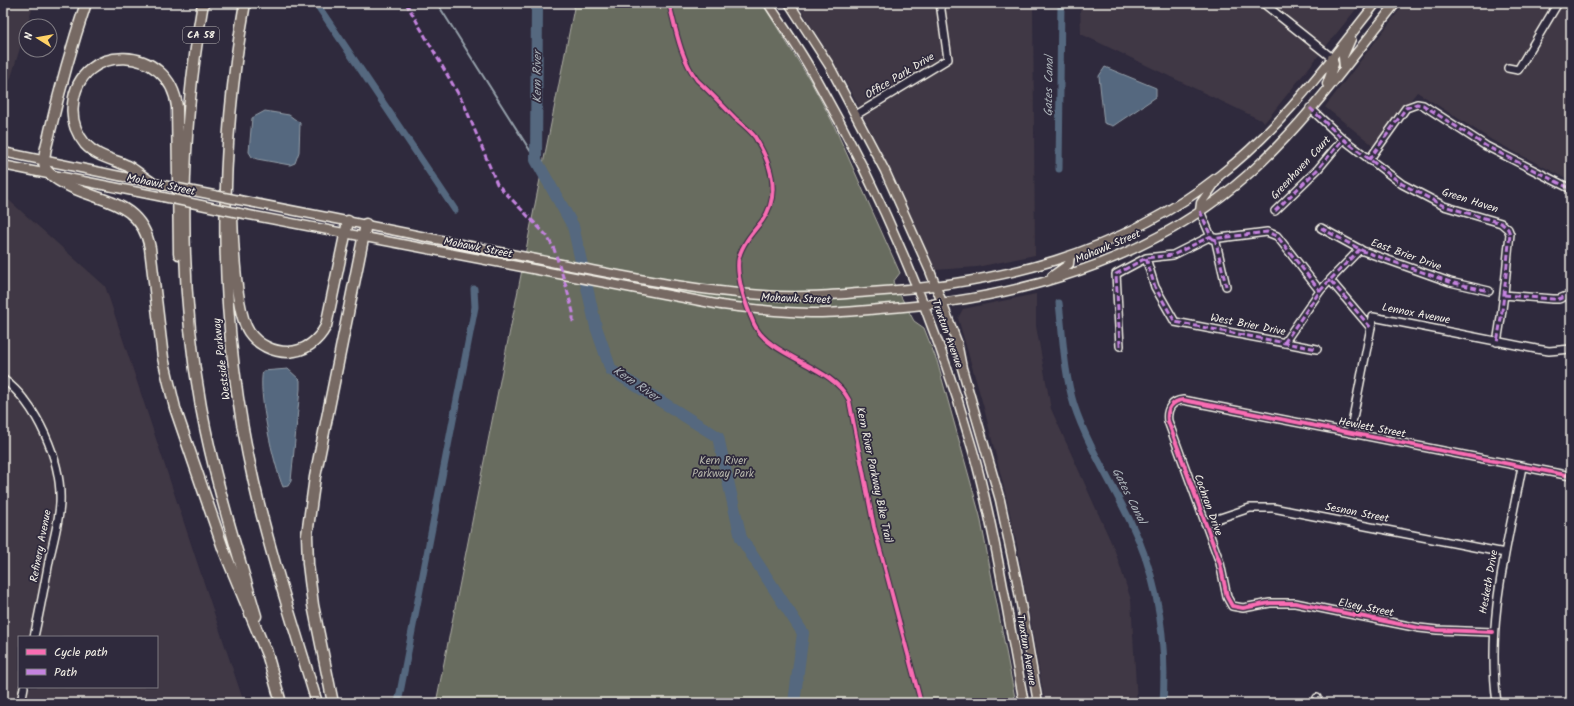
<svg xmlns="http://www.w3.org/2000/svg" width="1574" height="706" font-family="Kalam,sans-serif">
	<rect width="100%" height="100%" fill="#2f2a3d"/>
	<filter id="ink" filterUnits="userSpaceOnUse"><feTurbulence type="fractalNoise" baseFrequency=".025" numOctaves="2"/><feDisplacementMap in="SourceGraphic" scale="8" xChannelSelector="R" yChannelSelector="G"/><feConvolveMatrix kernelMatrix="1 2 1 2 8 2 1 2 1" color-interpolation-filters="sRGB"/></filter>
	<g filter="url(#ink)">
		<path fill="#403844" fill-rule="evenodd" d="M 3,3 L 34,3 L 3,103 Z
			M 797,3 L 1033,3 L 1035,255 L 977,267 L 935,270 L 900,191 L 853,95 Z
			M 1080,3 L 1361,3 L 1265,122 L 1081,34 Z
			M 1405,3 L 1571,3 L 1571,181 L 1492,140 L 1417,92 L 1374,146 L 1325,107 Z
			M 3,195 L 105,286 L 244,703 L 3,703 ZM 19,637 L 157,637 L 157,687 L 19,687 Z
			M 1036,294 L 1036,326 L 1051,409 L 1115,551 L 1131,600 L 1137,703 L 1045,703 L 1018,550 L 1006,496 L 984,408 L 958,318 L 963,309 Z"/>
		<path fill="#676c5f" stroke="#aeaea4" d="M 575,3 L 762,3 L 810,80 L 832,121 L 900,273 L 893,282 L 914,321 L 924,328 L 937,361 L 980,516 L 1016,703 L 436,703 Z"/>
		<path fill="#54687f" stroke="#949fa9" d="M 1105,67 L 1156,88 L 1156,97 L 1113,126 L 1104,123 L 1099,76 Z
			M 265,111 L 289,115 L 300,123 L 299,152 L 295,163 L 290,165 L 257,159 L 252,157 L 249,152 L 252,118 Z
			M 288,369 L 300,380 L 300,389 L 291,481 L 288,486 L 283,487 C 274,466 257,392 263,371 Z"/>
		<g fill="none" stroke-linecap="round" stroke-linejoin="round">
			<path stroke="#949fa9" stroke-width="2" d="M 437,3 L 536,160"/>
			<path stroke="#54687f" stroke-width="7" d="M 316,3 L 455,210
				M 1059,169 L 1061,3
				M 1059,303 C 1063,337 1064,373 1074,405 C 1088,447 1112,483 1131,523 C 1159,580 1167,640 1163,703
				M 398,703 L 475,307 L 474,289"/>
			<path stroke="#54687f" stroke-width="12" d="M 537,3 L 536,160 L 573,226 L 596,327 L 611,370 L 718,437 L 741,538 L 803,633 L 794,703"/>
			<defs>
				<path id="minor" d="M 1263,3 L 1332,58
					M 1508,68 L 1518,70 L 1558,3
					M 1310,108 L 1343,139 L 1402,184 L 1444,206 L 1501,223 L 1508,229 L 1510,234 C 1506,270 1504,306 1497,342
					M 856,115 L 948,59 L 940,3
					M 1369,160 L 1406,108 L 1417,104 L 1423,105 L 1486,146 L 1571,189
					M 1200,211 L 1212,239 L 1267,232 L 1277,236 L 1320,291
					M 1275,211 L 1318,169 L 1343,139
					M 1321,228 L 1363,251 L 1450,282 L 1489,291
					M 1215,238 L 1226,286
					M 1360,249 L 1330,280 L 1371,328
					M 1146,258 L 1155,287 L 1175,322 L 1317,349
					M 1504,295 L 1553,299 L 1559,299 L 1571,294
					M 1284,343 L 1320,291 L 1330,280
					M 1120,346 L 1116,274 L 1146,258 L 1173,255 L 1211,236
					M 3,379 C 37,404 62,461 60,503 C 59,521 54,539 50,556 C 45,583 40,610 34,637
					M 1350,433 L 1373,317 L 1536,349 L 1549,351 L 1571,349
					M 1205,523 L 1250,508 L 1273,508 L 1505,553
					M 1493,632 L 1437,630 L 1419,628 L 1295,603 L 1270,603 L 1243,608 L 1232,606 L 1227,597 L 1220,563 L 1168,421 C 1166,409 1172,401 1183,400 L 1571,476
					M 1317,698 L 1318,703
					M 21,703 L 24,687
					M 1497,703 C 1486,621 1507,547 1522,467"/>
				<path id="major" d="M 768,3 C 784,28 801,51 815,77 C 882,195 936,320 973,451 C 996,534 1008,619 1024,703
					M 789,3 L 829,65 L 885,171 L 930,271 L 957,342 L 962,368 L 1000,500 L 1017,581 L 1038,703
					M 1344,67 L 1343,57 L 1351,39
					M 1327,84 L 1334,64 L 1332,58
					M 3,152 L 163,185
					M 3,165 L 163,197
					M 239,200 C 350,221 461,245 571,266 C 635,278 698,291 763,295 C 799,298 835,295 870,292 C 998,284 1118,255 1220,175 C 1282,127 1328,63 1376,3
					M 1200,211 L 1201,203 L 1217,180
					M 239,213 L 721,305 C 753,309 784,313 816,313 C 836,313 858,311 879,309 C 1014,300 1149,264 1252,171 C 1306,122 1350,60 1396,3
					M 1052,276 L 1069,264 L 1070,256"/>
				<path id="highway" d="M 86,3 C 72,45 60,88 50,131 C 48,141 42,157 45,167 C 47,173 53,176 58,180 C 93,203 140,196 150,248 L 163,358 L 175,408 L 223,548 L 268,657
					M 203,3 C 180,135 177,275 201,407 C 214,478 236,547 256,616
					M 245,3 C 217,161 218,326 254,483 C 271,557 295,630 317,703
					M 151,182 C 143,177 136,171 128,166 C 113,159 97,157 85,144 C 76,133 71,119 73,104 C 79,41 170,44 177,107 L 179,254
					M 232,216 C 233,242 235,311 249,332 C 258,345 273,352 288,352 C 306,351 318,341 326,326 L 348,221
					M 266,650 L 281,703
					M 333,703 L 313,605 L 308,564 L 307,535 L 315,477 L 366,224"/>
			</defs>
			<use href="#minor" stroke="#f4f1e8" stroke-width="10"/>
			<use href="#major" stroke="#f4f1e8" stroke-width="11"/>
			<use href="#highway" stroke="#f4f1e8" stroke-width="13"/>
			<use href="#minor" stroke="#2f2a3d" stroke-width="7"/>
			<use href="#major" stroke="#766964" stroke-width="8"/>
			<use href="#highway" stroke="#766964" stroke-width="10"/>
			<defs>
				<path id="major-bridge" d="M 163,185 L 239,200
					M 163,197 L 239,213"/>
			</defs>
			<use href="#major-bridge" stroke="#f4f1e8" stroke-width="11" stroke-linecap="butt"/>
			<use href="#major-bridge" stroke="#766964" stroke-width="8"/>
			<path stroke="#c483df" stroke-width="3" stroke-dasharray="6 3" stroke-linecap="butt" d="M 406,3 L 464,104 L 497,184 L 547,236 L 554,249 L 566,286 L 573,312 L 573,324
				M 1310,108 L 1343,139 L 1402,184 L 1444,206 L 1501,223 L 1508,229 L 1510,234 C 1506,270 1504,306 1497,342
				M 1369,160 L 1406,108 L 1417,104 L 1423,105 L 1486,146 L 1571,189
				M 1200,211 L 1212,239 L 1267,232 L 1277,236 L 1320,291
				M 1275,211 L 1318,169 L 1343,139
				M 1321,228 L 1363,251 L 1450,282 L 1489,291
				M 1215,238 L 1226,286
				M 1360,249 L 1330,280 L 1371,328
				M 1146,258 L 1155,287 L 1175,322 L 1317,349
				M 1504,295 L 1553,299 L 1559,299 L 1571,294
				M 1284,343 L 1320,291 L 1330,280
				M 1120,346 L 1116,274 L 1146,258 L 1173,255 L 1211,236"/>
			<defs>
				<path id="cycleway" d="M 669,3 C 676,30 680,57 697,80 C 710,92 722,105 735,118 C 742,124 750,130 755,137 C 771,163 782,194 762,221 C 753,232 743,243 739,257 C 735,275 746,306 754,324 C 770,358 832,365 849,400 L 874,527 L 921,703
					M 1493,632 L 1437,630 L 1419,628 L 1295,603 L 1270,603 L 1243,608 L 1232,606 L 1227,597 L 1220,563 L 1168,421 C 1166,409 1172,401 1183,400 L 1571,476"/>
			</defs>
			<use href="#cycleway" stroke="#2f2a3d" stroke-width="6"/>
			<use href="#cycleway" stroke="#f96db3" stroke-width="4"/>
		</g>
	</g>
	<g text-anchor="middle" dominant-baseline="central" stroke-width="3.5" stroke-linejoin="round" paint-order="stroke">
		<rect fill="#2f2a3d" stroke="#b9b5b5" stroke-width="1" x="183" y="27" width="36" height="16" rx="3"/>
		<g font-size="10" font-weight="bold" fill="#f4f1e8">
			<text x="201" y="35">CA 58</text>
		</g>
		<g font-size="11" fill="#f4f1e8" stroke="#2f2a3d">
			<text transform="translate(900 76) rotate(-31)">Office Park Drive</text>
			<text transform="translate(1301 168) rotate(-47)">Greenhaven Court</text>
			<text transform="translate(161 185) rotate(12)">Mohawk Street</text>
			<text transform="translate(1470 201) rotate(18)">Green Haven</text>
			<text transform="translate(1108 247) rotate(-23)">Mohawk Street</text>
			<text transform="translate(478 248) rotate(11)">Mohawk Street</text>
			<text transform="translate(1406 255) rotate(20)">East Brier Drive</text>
			<text transform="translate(796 299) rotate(2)">Mohawk Street</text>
			<text transform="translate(1416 314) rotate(11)">Lennox Avenue</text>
			<text transform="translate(1248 325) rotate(11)">West Brier Drive</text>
			<text transform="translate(947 334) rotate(70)">Truxtun Avenue</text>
			<text transform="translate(222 359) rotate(-97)">Westside Parkway</text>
			<text transform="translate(1372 428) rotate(11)">Hewlett Street</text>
			<text transform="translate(874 475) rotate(78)">Kern River Parkway Bike Trail</text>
			<text transform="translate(1208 505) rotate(70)">Cochran Drive</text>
			<text transform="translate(1357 513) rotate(11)">Sesnon Street</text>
			<text transform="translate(41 546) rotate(-79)">Refinery Avenue</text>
			<text transform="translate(1489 582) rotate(-80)">Hesketh Drive</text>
			<text transform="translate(1366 608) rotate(11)">Elsey Street</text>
			<text transform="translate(1026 650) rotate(80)">Truxtun Avenue</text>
		</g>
		<g font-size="11" fill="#b5b5aa" stroke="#2f2a3d">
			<text x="723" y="461">Kern River<tspan x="723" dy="13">Parkway Park</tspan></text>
		</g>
		<g font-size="12" font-style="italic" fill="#acb3b9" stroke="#2f2a3d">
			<text transform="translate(537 77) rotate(-90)">Kern River</text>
			<text transform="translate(1049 86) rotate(-89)">Gates Canal</text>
			<text transform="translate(636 384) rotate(34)">Kern River</text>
			<text transform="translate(1129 496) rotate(63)">Gates Canal</text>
		</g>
	</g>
	<rect width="1574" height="706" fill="none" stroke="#2f2a3d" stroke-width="16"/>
	<rect x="8" y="8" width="1558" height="690" fill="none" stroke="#f4f1e8" stroke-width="1.5" filter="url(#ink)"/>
	<rect x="18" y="636" width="140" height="52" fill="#2f2a3d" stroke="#7e7a81"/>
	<rect x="26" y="649" width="20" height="6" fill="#f96db3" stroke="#7e7a81"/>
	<text x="54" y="656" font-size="12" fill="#f4f1e8">Cycle path</text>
	<rect x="26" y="669" width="20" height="6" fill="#c483df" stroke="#7e7a81"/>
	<text x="54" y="676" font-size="12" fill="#f4f1e8">Path</text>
	<g transform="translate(38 38) rotate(281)"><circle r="19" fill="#2f2a3d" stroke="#7e7a81"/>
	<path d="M0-3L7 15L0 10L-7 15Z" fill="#ffd166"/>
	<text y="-6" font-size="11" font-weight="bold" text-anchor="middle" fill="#f4f1e8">N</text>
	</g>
</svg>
